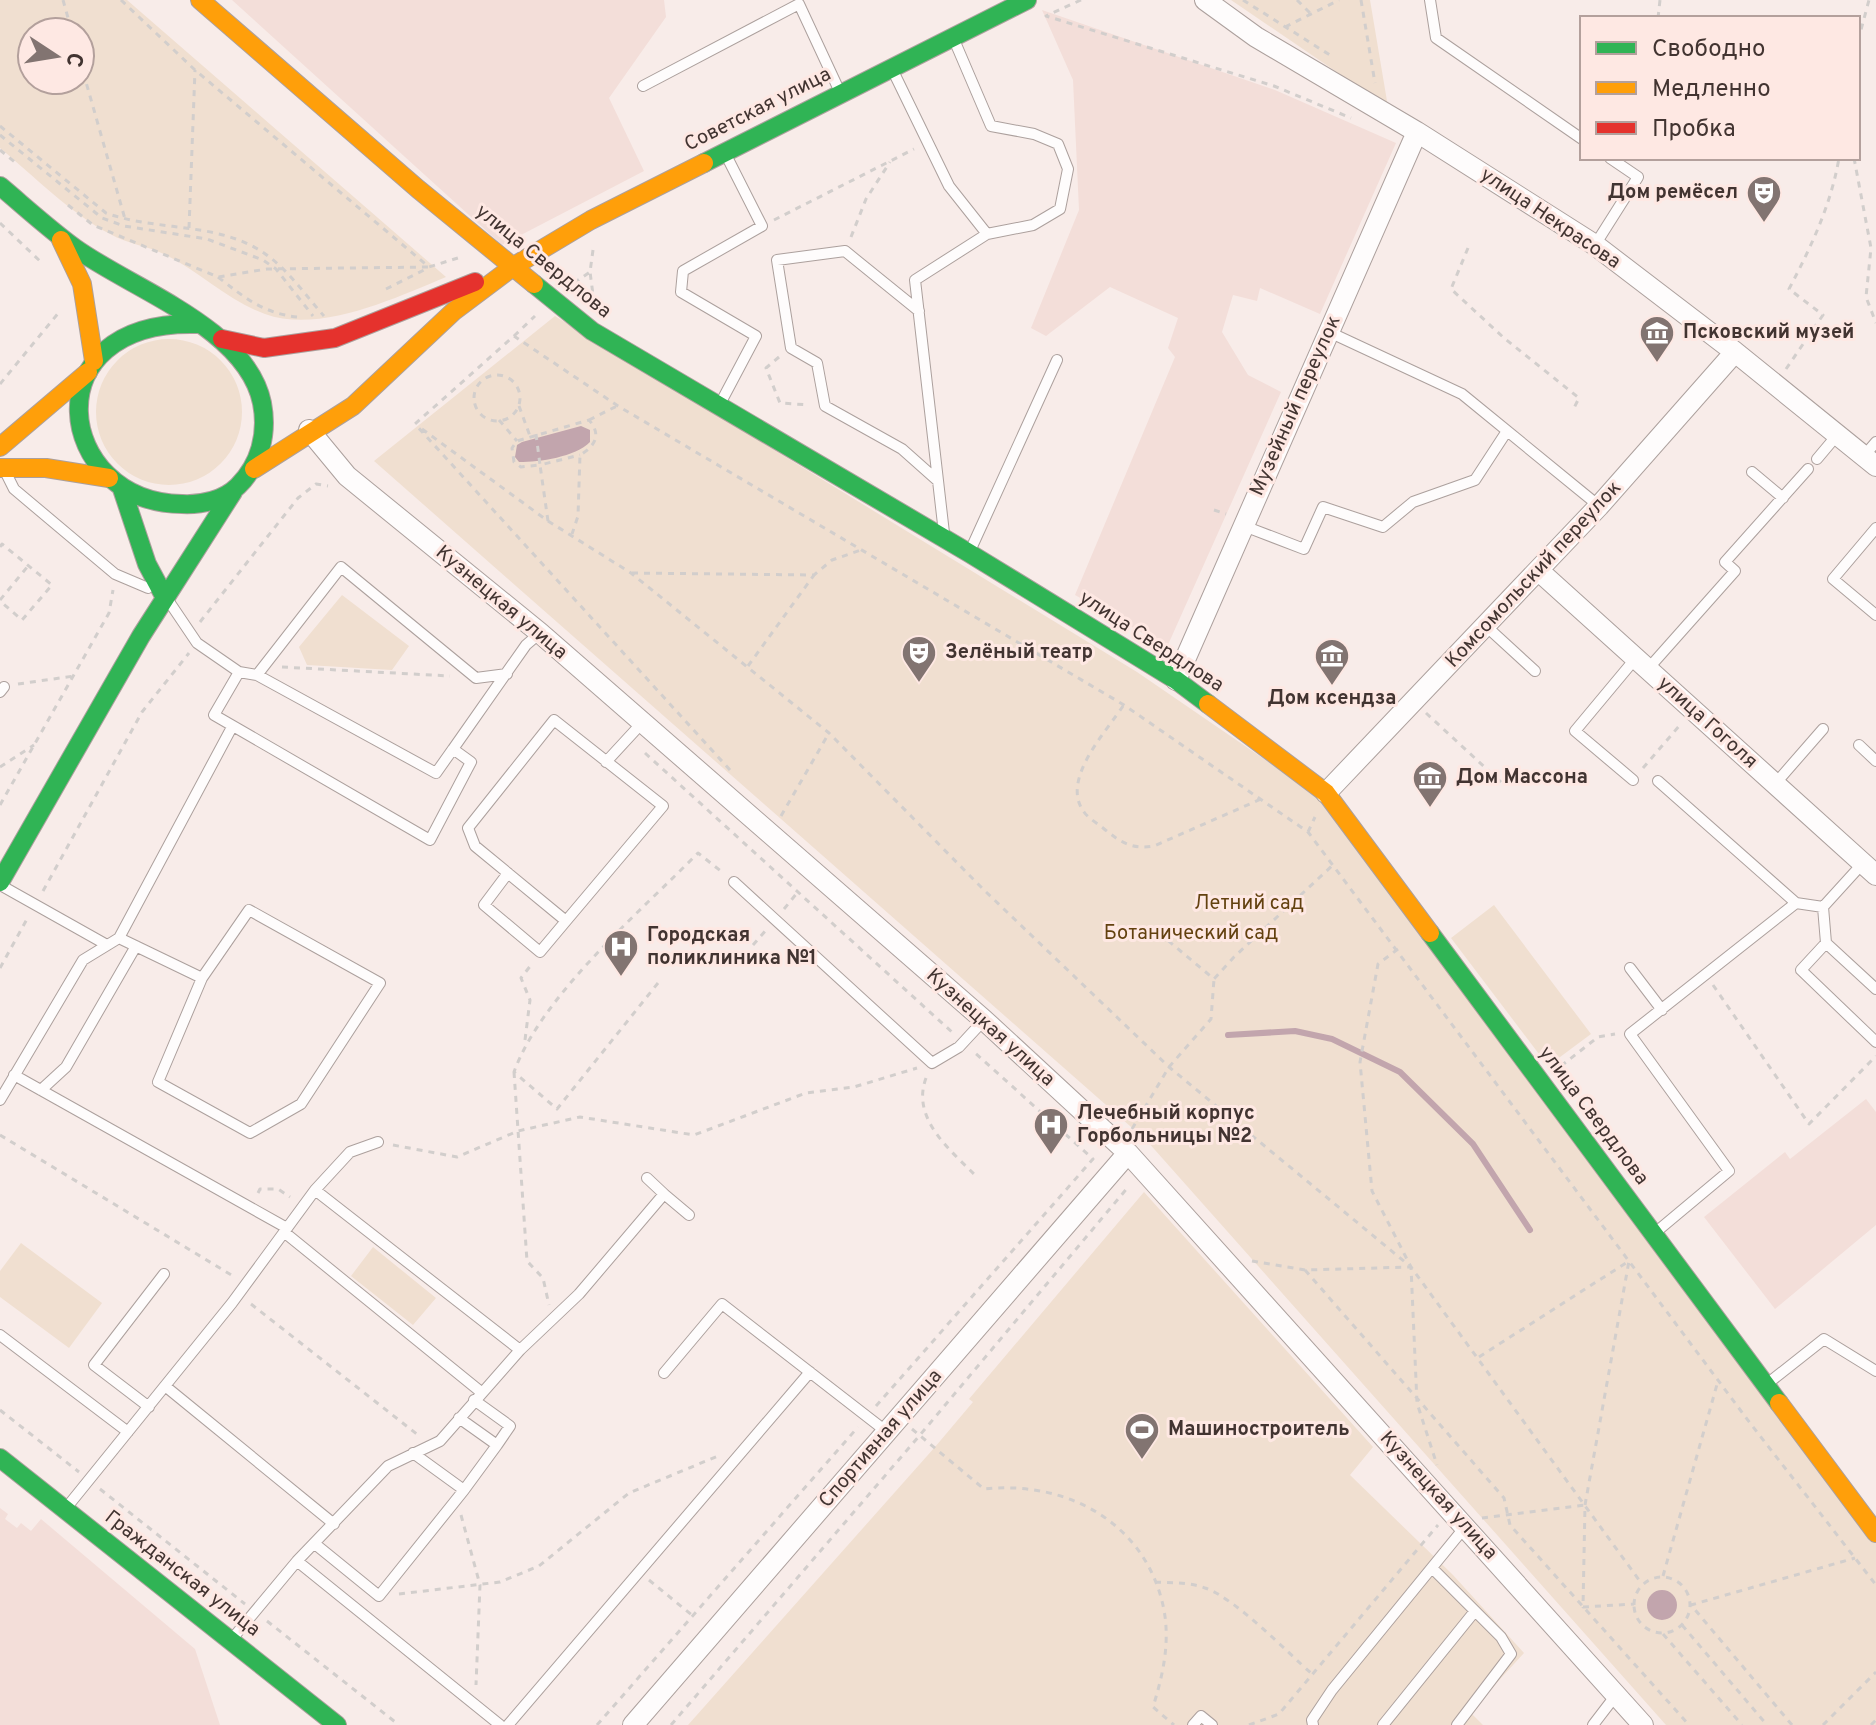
<svg xmlns="http://www.w3.org/2000/svg" width="1876" height="1725" font-family="Overpass,sans-serif">
	<rect width="100%" height="100%" fill="#f8ece9"/>
	<path fill="#f3ded9" d="M 232,0 L 664,0 L 666,17 L 609,98 L 644,171 L 502,245 Z
		M 1042,10 L 1275,90 L 1396,143 L 1320,314 L 1260,288 L 1257,301 L 1233,295 L 1222,332 L 1248,375 L 1281,392 L 1167,647 L 1075,595 L 1175,357 L 1168,348 L 1178,318 L 1110,287 L 1046,336 L 1031,328 L 1079,210 L 1073,80 Z
		M 1866,1099 L 1876,1112 L 1876,1225 L 1775,1309 L 1704,1217 L 1785,1152 L 1790,1159 Z
		M 0,1508 L 8,1514 L 5,1519 L 17,1528 L 21,1523 L 31,1531 L 41,1519 L 195,1649 L 220,1725 L 0,1725 Z"/>
	<path fill="#f0dfd0" fill-rule="evenodd" d="M 0,0 L 127,0 L 446,277 C 395,298 320,334 265,314 C 230,302 200,272 166,255 C 148,246 128,244 110,234 C 70,213 35,177 0,148 ZM 32,32 L 80,32 L 80,80 L 32,80 Z
		M 1231,0 L 1370,0 L 1388,107 Z
		M 555,316 L 1137,672 L 1318,796 L 1876,1531 L 1876,1725 L 1666,1725 L 1147,1141 L 374,461 Z
		M96 412a73 73 0 1 1 146 0a73 73 0 1 1-146 0Z
		M 342,595 L 409,646 L 392,670 L 307,665 L 299,647 Z
		M 1494,905 L 1591,1034 L 1548,1066 L 1451,938 Z
		M 1144,1192 L 1373,1447 L 1350,1475 L 1453,1575 L 1524,1653 L 1470,1712 L 1483,1725 L 688,1725 L 935,1447 L 973,1402 L 969,1399 Z
		M 21,1243 L 102,1303 L 69,1348 L 0,1297 L 0,1271 Z
		M 373,1247 L 436,1298 L 413,1325 L 351,1276 Z"/>
	<path fill="#c2a5ad" d="M 581,426 L 590,430 L 590,442 C 575,457 540,462 519,462 L 515,457 L 517,445 L 522,442 Z
		M1647 1605a15 15 0 1 1 30 0a15 15 0 1 1-30 0Z"/>
	<g fill="none" stroke-linecap="round" stroke-linejoin="round">
		<path stroke="#c2a5ad" stroke-width="6" d="M 1228,1035 L 1295,1031 L 1332,1039 L 1400,1072 L 1473,1144 L 1530,1230"/>
		<defs>
			<path id="lane" d="M 1430,0 L 1436,38 L 1582,139
				M 893,71 L 949,186 L 987,234
				M 643,86 L 799,4 L 839,90
				M 1595,245 L 1638,177 L 1610,158
				M 919,311 L 845,251 L 777,260 L 791,348 L 817,363 L 825,406 L 902,449 L 938,481
				M 1329,332 L 1462,394 L 1599,506
				M 720,404 L 756,336 L 681,292 L 683,271 L 762,226 L 726,155
				M 1864,456 L 1876,442
				M 1817,459 L 1838,434
				M 5,471 L 14,489 L 115,574 L 148,588
				M 1752,472 L 1783,498
				M 1244,526 L 1304,549 L 1323,507 L 1383,527 L 1413,502 L 1475,480 L 1507,431
				M 1876,528 L 1833,579 L 1876,615
				M 944,533 L 915,280 L 987,234 L 1033,225 L 1060,209 L 1068,169 L 1058,144 L 1034,134 L 991,126 L 955,42
				M 970,551 L 1057,360
				M 170,603 L 197,643 L 239,672 L 214,715 L 430,840 L 471,762 L 453,749 L 526,645 L 540,633
				M 1487,627 L 1535,671
				M 1647,670 L 1735,571 L 1725,562 L 1808,469
				M 239,672 L 257,675 L 341,567 L 476,678 L 507,674
				M 257,675 L 436,773 L 453,749
				M 0,692 L 4,687
				M 554,720 L 663,806 L 566,921 L 475,846 L 468,828 Z
				M 1859,745 L 1876,761
				M 606,762 L 641,724
				M 1633,780 L 1575,731 L 1635,659
				M 1658,781 L 1796,903
				M 1775,784 L 1823,729
				M 1863,863 L 1823,907 L 1826,943 L 1876,989
				M 508,873 L 484,905 L 540,952 L 566,921
				M 734,882 L 932,1063 L 959,1047 L 984,1020
				M 2,886 L 107,945
				M 119,938 L 202,978 L 249,910 L 380,983 L 301,1104 L 250,1133 L 158,1082 L 202,978
				M 1826,943 L 1801,970 L 1876,1042
				M 1630,968 L 1662,1010
				M 14,1075 L 287,1228
				M 41,1090 L 66,1067 L 136,946
				M 0,1100 L 83,960 L 119,938 L 232,727
				M 647,1178 L 664,1194
				M 315,1190 L 350,1152 L 378,1142
				M 284,1232 L 481,1392
				M 1656,1232 L 1729,1171 L 1630,1034 L 1796,903 L 1823,907
				M 0,1335 L 128,1432
				M 520,1350 L 579,1294 L 664,1194 L 689,1215
				M 664,1373 L 722,1304 L 887,1432
				M 1767,1384 L 1824,1339 L 1876,1371
				M 165,1386 L 334,1524
				M 149,1407 L 94,1365 L 164,1274
				M 459,1418 L 497,1445 L 510,1426 L 474,1400
				M 464,1490 L 497,1445
				M 67,1507 L 232,1303 L 315,1190 L 520,1350 L 440,1441 L 388,1466 L 297,1561
				M 315,1544 L 379,1596 L 464,1490 L 413,1453
				M 1432,1568 L 1501,1637 L 1511,1654 L 1457,1725
				M 232,1639 L 297,1561 L 500,1725
				M 508,1725 L 810,1372
				M 1193,1725 L 1201,1716 L 1212,1725
				M 1313,1725 L 1312,1720 L 1332,1690 L 1465,1527
				M 1383,1725 L 1475,1611
				M 1593,1725 L 1616,1695"/>
			<path id="street" d="M 1205,0 L 1256,37 L 1417,132 L 1595,245 L 1735,352 L 1876,466
				M 309,430 L 347,476 L 540,633 L 984,1020 L 1128,1153 L 1643,1725
				M 1539,571 L 1876,875
				M 1176,680 L 1417,132
				M 1326,793 L 1599,506 L 1735,352
				M 633,1725 L 1128,1153"/>
			<path id="fast" d="M 704,163 L 1027,0
				M 0,186 C 25,207 49,229 75,248 C 132,289 247,328 262,403 C 268,434 260,464 238,486 C 224,500 202,505 182,504 C 55,503 29,319 197,324
				M 534,284 L 592,331 L 969,553 L 1176,680 L 1208,704
				M 122,489 L 147,564 L 163,594
				M 0,882 L 141,636 L 233,492
				M 1430,933 L 1779,1403
				M 0,1458 L 337,1725"/>
			<path id="slow" d="M 200,0 L 418,189 L 534,284
				M 61,240 L 82,284 L 94,361
				M 0,447 L 88,372
				M 0,468 L 46,468 L 109,478
				M 254,469 L 353,406 L 454,311 L 514,266 L 591,220 L 704,163
				M 1208,704 L 1326,793 L 1430,933
				M 1779,1403 L 1876,1533"/>
			<path id="jam" d="M 222,339 L 264,348 L 335,338 L 475,282"/>
		</defs>
		<use href="#lane" stroke="#aca09d" stroke-width="12"/>
		<use href="#street" stroke="#aca09d" stroke-width="22"/>
		<use href="#fast" stroke="#aca09d" stroke-width="20"/>
		<use href="#slow" stroke="#aca09d" stroke-width="20"/>
		<use href="#jam" stroke="#aca09d" stroke-width="20"/>
		<path stroke="#d2cecc" stroke-width="3" stroke-dasharray="6 6" stroke-linecap="butt" d="M 63,0 L 72,32
			M 121,0 L 195,70 L 429,267 L 461,257
			M 1081,0 L 1046,16 L 1274,86 L 1351,118
			M 1243,0 L 1333,57
			M 1297,0 L 1311,14
			M 1361,0 L 1375,83
			M 1658,18 L 1660,0
			M 1285,27 L 1339,0
			M 1858,41 L 1869,0
			M 80,61 L 125,219
			M 0,126 L 106,213 C 158,232 222,221 268,256 C 290,272 306,296 324,316
			M 0,135 L 102,218 L 124,226 L 207,239 L 263,260 L 276,269 L 313,316
			M 0,150 L 16,163
			M 1854,158 L 1871,248 L 1866,297 L 1876,323
			M 68,205 L 93,225 L 218,277 L 267,269 L 429,267
			M 774,220 L 914,149
			M 0,223 L 41,262
			M 189,228 L 195,70
			M 851,237 L 866,199 L 890,162
			M 1468,248 L 1451,289 L 1504,338 L 1579,398 L 1573,410
			M 593,250 L 590,272 L 594,302
			M 218,277 C 245,298 263,313 297,317
			M 574,283 L 590,272
			M 386,289 L 426,269
			M 514,336 L 535,316
			M 779,357 L 766,368 L 780,403 L 809,405
			M 1786,369 L 1823,315 L 1789,289 C 1811,247 1831,205 1839,158
			M474 398a23 23 0 1 1 46 0a23 23 0 1 1-46 0Z
			M 0,384 L 60,311
			M 519,406 L 530,436
			M 499,420 L 517,441
			M 589,420 L 617,406
			M 422,429 L 548,521 L 631,573 L 829,733 L 984,890 L 1169,1067 L 1411,1267 L 1417,1403 L 1437,1465
			M 536,434 L 540,465 L 580,455
			M 1214,510 L 1226,514
			M 548,521 L 540,465 L 521,467 L 514,462 L 512,448 L 517,441 L 589,420 C 602,435 595,446 580,455 L 578,516 L 572,534
			M 0,547 L 2,544 L 52,585 L 22,620 L 0,601
			M 632,573 L 814,575 L 832,560 L 861,550
			M 0,600 L 28,566
			M 200,622 L 298,498 L 316,484 L 328,486
			M 748,666 L 814,575
			M 282,667 L 450,676
			M 18,684 L 74,676
			M 1123,706 C 1106,732 1060,780 1084,812 C 1088,818 1097,823 1103,828 C 1120,842 1132,850 1154,846 L 1261,799
			M 1426,713 L 1504,785
			M 645,753 L 953,1033
			M 0,767 L 34,745
			M 1643,768 L 1680,725
			M 730,770 L 415,424 L 514,336 L 618,406 L 1124,705 L 1308,832 L 1750,1423 L 1876,1585
			M 0,805 L 109,613 L 113,590
			M 781,816 L 829,733
			M 1308,832 L 1315,817
			M 43,891 L 142,712 L 189,653
			M 784,909 L 797,893
			M 1159,933 L 1214,979 L 1234,957 L 1334,864
			M 753,945 L 766,930
			M 1398,949 L 1378,964 L 1360,1062 L 1372,1191 L 1411,1267 L 1642,1584
			M 0,968 L 27,919
			M 658,983 L 557,1109 L 514,1072 C 542,995 640,912 698,853 L 722,872
			M 1713,985 L 1809,1124 L 1876,1056
			M 525,1040 L 530,1000 L 521,978 L 531,965
			M 1561,1066 L 1598,1037 L 1615,1034
			M 514,1072 L 527,1261 L 543,1278 L 549,1305
			M 926,1078 C 911,1118 949,1149 975,1175
			M 1132,1129 L 1169,1067 L 1211,1019 L 1214,979
			M 0,1135 L 233,1276
			M 393,1145 L 457,1157 L 518,1131 L 580,1117 L 694,1135 L 806,1093 L 854,1087 L 917,1068
			M 258,1193 L 260,1189 L 278,1189 L 290,1197
			M 1252,1261 L 1305,1270 L 1411,1267
			M 1305,1270 L 1504,1498 L 1510,1525 L 1689,1725
			M 251,1304 L 418,1435
			M 1479,1357 L 1629,1261 L 1585,1505 L 1583,1607 L 1634,1604
			M 876,1406 L 1093,1159 L 974,1052
			M 0,1410 L 79,1472
			M 912,1429 L 984,1489 C 1067,1480 1147,1523 1164,1610 C 1170,1643 1163,1675 1153,1707 L 1174,1725
			M 100,1489 L 245,1604
			M 461,1515 L 480,1585 L 476,1685
			M 1482,1518 L 1585,1505
			M 1663,1576 L 1718,1381
			M1634 1605a28 28 0 1 1 56 0a28 28 0 1 1-56 0Z
			M 649,1580 L 693,1616
			M 1155,1582 C 1172,1583 1189,1582 1205,1588 C 1235,1598 1286,1651 1312,1674
			M 399,1594 L 500,1582 L 539,1566 L 629,1493 L 718,1456
			M 267,1621 L 399,1725
			M 1682,1625 L 1767,1725
			M 1663,1634 L 1742,1725
			M 597,1725 L 858,1427
			M 671,1725 L 920,1435 L 1129,1186
			M 1249,1725 L 1279,1714 L 1438,1525
			M 1792,1725 L 1691,1605 L 1855,1558
			M 1823,1725 L 1876,1672
			M 1871,1725 L 1876,1720"/>
		<use href="#lane" stroke="#fefcfc" stroke-width="10"/>
		<use href="#street" stroke="#fefcfc" stroke-width="20"/>
		<use href="#fast" stroke="#30b455" stroke-width="18"/>
		<use href="#slow" stroke="#ff9f0a" stroke-width="18"/>
		<use href="#jam" stroke="#e5322d" stroke-width="18"/>
	</g>
	<defs>
		<symbol id="theatre-pin" viewBox="-11 -11 22 30"><path d="M0 17L-7.5 6A9.5 9.5 0 1 1 7.5 6Z" fill="#827471" stroke="#fee8e3"/><path d="M-5-5.5Q0-4 5-5.5V0Q5 5 0 6Q-5 5-5 0ZM-3.3-2.5H-1v1.5H-3.3ZM1-2.5H3.3v1.5H1ZM-2.8 1Q0 5.5 2.8 1Z" fill="#fff"/></symbol>
		<symbol id="museum-pin" viewBox="-11 -11 22 30"><path d="M0 17L-7.5 6A9.5 9.5 0 1 1 7.5 6Z" fill="#827471" stroke="#fee8e3"/><path d="M0-6L6-3V-2H-6V-3ZM-5-1h2V3h-2ZM-1-1h2V3h-2ZM3-1h2V3H3ZM-6 4H6V6H-6Z" fill="#fff"/></symbol>
		<symbol id="hospital-pin" viewBox="-11 -11 22 30"><path d="M0 17L-7.5 6A9.5 9.5 0 1 1 7.5 6Z" fill="#827471" stroke="#fee8e3"/><path d="M-5-5h3v3.5h4V-5h3V5h-3V1.5h-4V5h-3Z" fill="#fff"/></symbol>
		<symbol id="stadium-pin" viewBox="-11 -11 22 30"><path d="M0 17L-7.5 6A9.5 9.5 0 1 1 7.5 6Z" fill="#827471" stroke="#fee8e3"/><path d="M0-5a6.5 5 0 1 0 0 10a6.5 5 0 1 0 0-10ZM-3.5-1.8h7v3.6h-7Z" fill="#fff"/></symbol>
	</defs>
	<g fill-rule="evenodd">
		<use href="#theatre-pin" x="1744" y="173" width="40" height="54"/>
		<use href="#museum-pin" x="1637" y="313" width="40" height="54"/>
		<use href="#theatre-pin" x="899" y="633" width="40" height="54"/>
		<use href="#museum-pin" x="1312" y="636" width="40" height="54"/>
		<use href="#museum-pin" x="1410" y="758" width="40" height="54"/>
		<use href="#hospital-pin" x="601" y="927" width="40" height="54"/>
		<use href="#hospital-pin" x="1031" y="1105" width="40" height="54"/>
		<use href="#stadium-pin" x="1122" y="1410" width="40" height="54"/>
	</g>
	<g text-anchor="middle" dominant-baseline="central" stroke-width="6" stroke-linejoin="round" paint-order="stroke">
		<g font-size="20" fill="#423431" stroke="#fee8e3">
			<text transform="translate(758 110) rotate(-27)">Советская улица</text>
			<text transform="translate(1550 219) rotate(34)">улица Некрасова</text>
			<text transform="translate(543 262) rotate(39)">улица Свердлова</text>
			<text transform="translate(1296 406) rotate(-66)">Музейный переулок</text>
			<text transform="translate(1534 575) rotate(-47)">Комсомольский переулок</text>
			<text transform="translate(501 603) rotate(40)">Кузнецкая улица</text>
			<text transform="translate(1151 642) rotate(33)">улица Свердлова</text>
			<text transform="translate(1707 723) rotate(42)">улица Гоголя</text>
			<text transform="translate(990 1028) rotate(42)">Кузнецкая улица</text>
			<text transform="translate(1593 1116) rotate(53)">улица Свердлова</text>
			<text transform="translate(881 1439) rotate(-49)">Спортивная улица</text>
			<text transform="translate(1438 1496) rotate(48)">Кузнецкая улица</text>
			<text transform="translate(182 1574) rotate(38)">Гражданская улица</text>
		</g>
		<g font-size="20" font-weight="bold" fill="#423431" stroke="#fee8e3" text-anchor="start">
			<text x="1738" y="193" text-anchor="end">Дом ремёсел</text>
			<text x="1683" y="333">Псковский музей</text>
			<text x="945" y="653">Зелёный театр</text>
			<text x="1332" y="699" text-anchor="middle">Дом ксендза</text>
			<text x="1456" y="778">Дом Масcона</text>
			<text x="647" y="936">Городская<tspan x="647" dy="23">поликлиника №1</tspan></text>
			<text x="1077" y="1114">Лечебный корпус<tspan x="1077" dy="23">Горбольницы №2</tspan></text>
			<text x="1168" y="1430">Машиностроитель</text>
		</g>
		<g font-size="20" fill="#63410f" stroke="#fee8e3">
			<text x="1249" y="904">Летний сад</text>
			<text x="1191" y="934">Ботанический сад</text>
		</g>
	</g>
	<rect x="1580" y="16" width="280" height="144" fill="#fee8e3" stroke="#b3a09c" stroke-width="2"/>
	<rect x="1596" y="42" width="40" height="12" fill="#30b455" stroke="#b3a09c" stroke-width="2"/>
	<text x="1652" y="56" font-size="24" fill="#423431">Свободно</text>
	<rect x="1596" y="82" width="40" height="12" fill="#ff9f0a" stroke="#b3a09c" stroke-width="2"/>
	<text x="1652" y="96" font-size="24" fill="#423431">Медленно</text>
	<rect x="1596" y="122" width="40" height="12" fill="#e5322d" stroke="#b3a09c" stroke-width="2"/>
	<text x="1652" y="136" font-size="24" fill="#423431">Пробка</text>
	<g transform="translate(56 56) rotate(102)"><circle r="38" fill="#fee8e3" stroke="#b3a09c" stroke-width="2"/>
	<path d="M0-6L14 30L0 20L-14 30Z" fill="#827471"/>
	<text y="-12" font-size="22" font-weight="bold" text-anchor="middle" fill="#423431">С</text>
	</g>
</svg>
